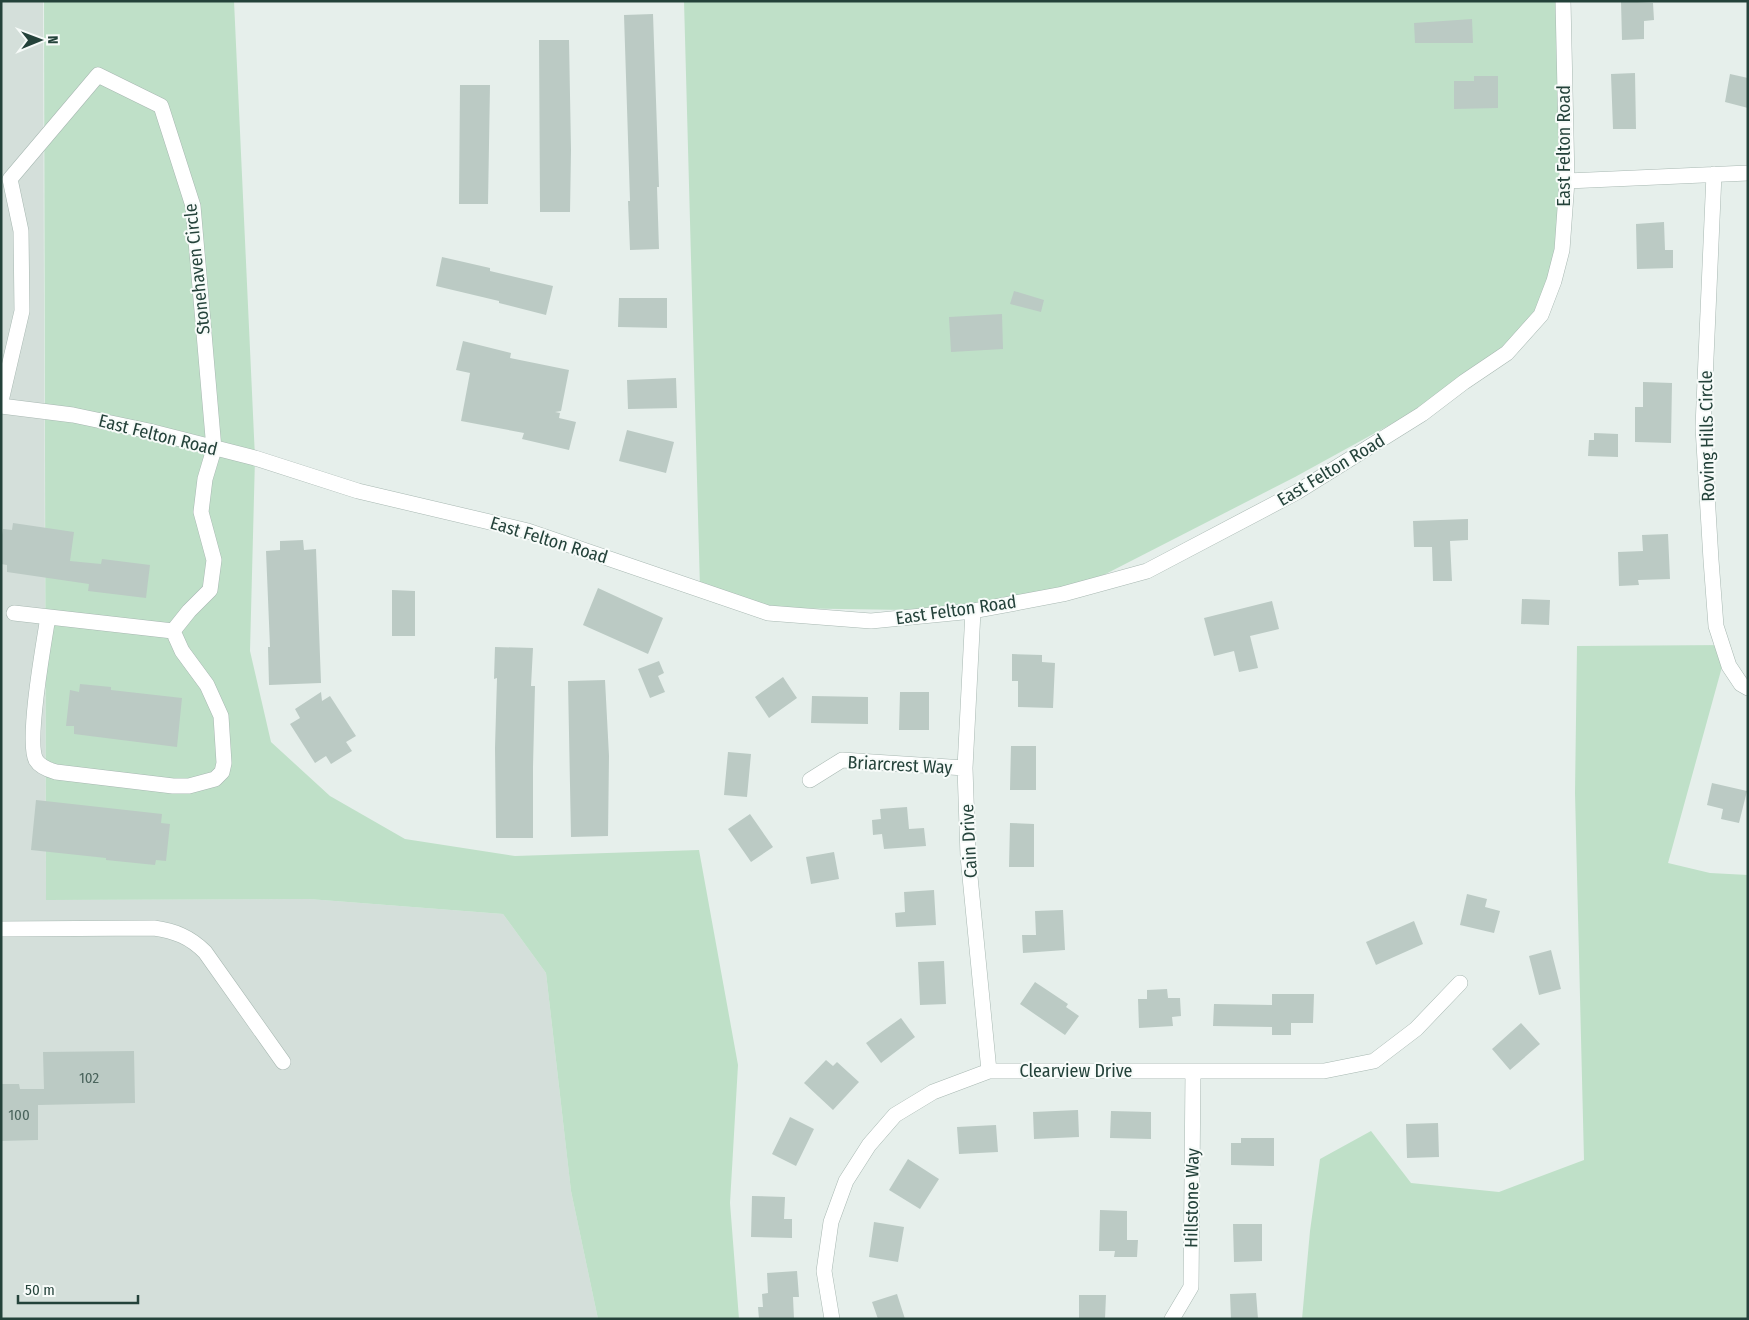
<svg xmlns="http://www.w3.org/2000/svg" width="1749" height="1320" font-family="'Fira Sans Condensed',sans-serif">
	<rect width="100%" height="100%" fill="#e6efeb"/>
	<path fill="#d4dfda" d="M 1,1 L 43,1 L 46,900 L 309,899 L 503,914 L 546,973 L 571,1191 L 598,1319 L 1,1319 Z"/>
	<path fill="#bfe0c8" d="M 44,1 L 234,1 L 255,458 L 250,651 L 271,742 L 330,796 L 405,839 L 515,856 L 699,850 L 738,1065 L 730,1203 L 739,1319 L 598,1319 L 571,1191 L 546,973 L 503,914 L 309,899 L 46,900 Z
		M 684,1 L 1563,1 L 1567,181 L 1547,297 L 1521,337 L 1455,389 L 1295,477 L 1090,582 L 973,611 L 776,608 L 700,589 Z
		M 1728,645 L 1668,863 L 1710,873 L 1748,875 L 1748,1319 L 1302,1319 L 1310,1231 L 1320,1159 L 1371,1131 L 1411,1183 L 1499,1192 L 1584,1160 L 1575,793 L 1577,646 Z"/>
	<path fill="#bbcac4" d="M 1621,1 L 1653,3 L 1654,20 L 1644,21 L 1644,39 L 1622,40 Z
		M 653,14 L 659,187 L 657,187 L 659,249 L 630,250 L 628,201 L 630,201 L 624,15 Z
		M 1472,19 L 1473,43 L 1415,43 L 1414,23 Z
		M 539,40 L 569,40 L 571,150 L 570,212 L 540,212 Z
		M 1635,73 L 1636,129 L 1613,129 L 1611,74 Z
		M 1730,74 L 1748,78 L 1748,108 L 1725,102 Z
		M 1474,76 L 1498,76 L 1498,108 L 1454,109 L 1454,81 L 1474,81 Z
		M 460,85 L 490,85 L 488,204 L 459,204 Z
		M 1664,222 L 1665,250 L 1673,250 L 1673,268 L 1637,269 L 1636,224 Z
		M 442,257 L 490,268 L 490,271 L 553,286 L 546,315 L 499,303 L 499,301 L 436,286 Z
		M 1014,291 L 1044,300 L 1041,312 L 1010,304 Z
		M 619,298 L 667,298 L 667,328 L 618,327 Z
		M 1002,314 L 1003,349 L 951,352 L 949,317 Z
		M 463,341 L 511,353 L 510,358 L 569,370 L 561,411 L 555,412 L 560,413 L 559,418 L 576,422 L 569,450 L 522,439 L 524,433 L 461,421 L 470,373 L 456,370 Z
		M 676,378 L 677,408 L 628,409 L 627,380 Z
		M 1643,382 L 1672,383 L 1671,443 L 1635,442 L 1635,407 L 1643,407 Z
		M 627,430 L 674,442 L 666,473 L 619,461 Z
		M 1594,433 L 1618,434 L 1618,457 L 1588,456 L 1589,440 L 1594,440 Z
		M 1468,519 L 1468,540 L 1450,541 L 1452,581 L 1433,581 L 1432,547 L 1414,547 L 1413,521 Z
		M 13,523 L 74,532 L 70,561 L 101,564 L 102,559 L 150,565 L 146,598 L 88,591 L 89,584 L 7,572 L 7,565 L 1,564 L 1,541 L 3,529 L 12,530 Z
		M 1668,534 L 1670,579 L 1638,580 L 1639,585 L 1619,586 L 1618,552 L 1643,551 L 1642,535 Z
		M 303,540 L 304,550 L 316,549 L 321,683 L 269,685 L 268,647 L 270,647 L 266,551 L 280,550 L 280,541 Z
		M 598,588 L 663,618 L 648,654 L 583,625 Z
		M 392,590 L 415,591 L 415,636 L 392,636 Z
		M 1522,599 L 1550,600 L 1549,625 L 1521,624 Z
		M 1272,601 L 1279,629 L 1250,636 L 1258,668 L 1239,672 L 1234,651 L 1214,656 L 1204,618 Z
		M 495,647 L 533,648 L 531,686 L 535,686 L 533,767 L 533,838 L 496,838 L 495,748 L 497,678 L 494,679 Z
		M 1012,654 L 1042,655 L 1042,662 L 1055,663 L 1053,708 L 1018,707 L 1018,681 L 1012,681 Z
		M 659,661 L 664,673 L 658,676 L 665,692 L 650,698 L 638,669 Z
		M 783,677 L 797,698 L 769,718 L 755,697 Z
		M 605,680 L 609,756 L 608,836 L 571,837 L 568,681 Z
		M 80,684 L 111,687 L 111,690 L 182,698 L 177,747 L 74,734 L 74,726 L 66,726 L 70,690 L 79,692 Z
		M 321,692 L 322,701 L 330,696 L 356,736 L 346,742 L 352,751 L 331,764 L 326,756 L 315,763 L 290,724 L 300,718 L 295,709 Z
		M 900,692 L 929,692 L 929,730 L 899,730 Z
		M 812,696 L 868,697 L 868,724 L 811,723 Z
		M 1011,746 L 1036,746 L 1036,790 L 1010,790 Z
		M 728,752 L 751,754 L 747,797 L 724,795 Z
		M 1712,783 L 1747,791 L 1739,823 L 1721,819 L 1723,809 L 1707,805 Z
		M 36,800 L 162,814 L 161,823 L 170,824 L 166,861 L 156,860 L 155,865 L 106,860 L 106,858 L 31,850 Z
		M 907,807 L 909,829 L 924,828 L 926,846 L 884,849 L 882,834 L 873,835 L 872,820 L 881,819 L 880,809 Z
		M 750,814 L 773,847 L 751,862 L 728,829 Z
		M 1010,823 L 1034,824 L 1034,867 L 1009,867 Z
		M 834,852 L 839,879 L 811,884 L 806,857 Z
		M 934,890 L 936,925 L 896,927 L 895,913 L 905,912 L 904,892 Z
		M 1467,894 L 1487,899 L 1485,907 L 1500,911 L 1494,933 L 1460,925 Z
		M 1063,910 L 1065,950 L 1023,953 L 1022,935 L 1036,935 L 1035,911 Z
		M 1414,921 L 1423,944 L 1376,965 L 1366,942 Z
		M 1551,950 L 1561,989 L 1539,995 L 1529,956 Z
		M 944,961 L 946,1004 L 920,1005 L 918,962 Z
		M 1035,982 L 1068,1004 L 1066,1007 L 1079,1016 L 1065,1035 L 1020,1004 Z
		M 1167,989 L 1168,998 L 1180,998 L 1181,1016 L 1172,1017 L 1173,1026 L 1139,1028 L 1138,999 L 1147,999 L 1147,990 Z
		M 1272,994 L 1314,994 L 1313,1023 L 1291,1023 L 1291,1035 L 1272,1035 L 1272,1027 L 1213,1026 L 1214,1004 L 1272,1005 Z
		M 901,1018 L 915,1037 L 881,1063 L 866,1043 Z
		M 1521,1023 L 1540,1044 L 1510,1070 L 1492,1049 Z
		M 134,1051 L 135,1103 L 38,1105 L 38,1140 L 1,1141 L 1,1084 L 19,1084 L 20,1089 L 44,1089 L 43,1052 Z
		M 826,1060 L 833,1066 L 837,1062 L 859,1082 L 833,1110 L 804,1083 Z
		M 1078,1110 L 1079,1137 L 1034,1139 L 1033,1112 Z
		M 1111,1111 L 1151,1112 L 1151,1139 L 1110,1138 Z
		M 790,1117 L 814,1129 L 796,1166 L 772,1154 Z
		M 1438,1123 L 1439,1157 L 1407,1158 L 1406,1124 Z
		M 996,1125 L 998,1152 L 959,1154 L 957,1127 Z
		M 1241,1138 L 1274,1138 L 1274,1166 L 1231,1165 L 1231,1143 L 1241,1143 Z
		M 908,1159 L 939,1179 L 920,1209 L 889,1190 Z
		M 752,1196 L 785,1197 L 784,1219 L 792,1219 L 792,1238 L 751,1237 Z
		M 1100,1210 L 1127,1211 L 1127,1240 L 1138,1240 L 1137,1257 L 1114,1257 L 1115,1251 L 1099,1251 Z
		M 874,1222 L 904,1227 L 898,1262 L 869,1257 Z
		M 1233,1224 L 1262,1224 L 1262,1261 L 1234,1262 Z
		M 797,1271 L 799,1297 L 793,1297 L 794,1319 L 759,1319 L 758,1307 L 763,1307 L 762,1294 L 768,1293 L 767,1273 Z
		M 1256,1293 L 1258,1319 L 1231,1319 L 1230,1294 Z
		M 897,1294 L 905,1319 L 878,1319 L 872,1302 Z
		M 1079,1295 L 1106,1295 L 1105,1319 L 1079,1319 Z"/>
	<g fill="none" stroke-linecap="round" stroke-linejoin="round">
		<defs>
			<path id="minor" d="M 1714,174 L 1703,427 L 1711,560 L 1716,626 L 1729,666 L 1741,684 L 1748,688
				M 1567,181 L 1748,173
				M 1,401 L 22,311 L 21,231 L 10,179 L 98,75 L 161,106 L 193,206 L 214,449 L 205,479 L 201,512 L 214,560 L 210,590 L 189,611 L 173,631 L 182,651 L 207,685 L 221,716 L 224,763 L 222,772 L 215,779 L 189,786 L 173,786 L 56,772 C 49,770 40,767 36,760 C 26,742 44,642 48,617
				M 1,406 L 73,415 L 149,431 L 255,458 L 358,491 L 528,531 L 768,613 L 871,621 L 973,611 L 1063,594 L 1147,571 L 1297,492 L 1422,414 L 1464,382 L 1507,353 L 1541,315 L 1554,281 L 1562,250 L 1567,181 L 1563,1
				M 973,611 L 965,768 L 968,856 L 989,1071
				M 14,613 L 173,631
				M 810,780 L 842,760 L 965,768
				M 1,929 L 154,928 C 175,931 190,937 205,952 L 283,1062
				M 832,1319 L 824,1271 L 831,1222 L 846,1181 L 869,1145 L 895,1115 L 933,1092 L 989,1071 L 1324,1071 L 1374,1061 L 1416,1029 L 1460,983
				M 1172,1319 L 1191,1287 L 1193,1071"/>
		</defs>
		<use href="#minor" stroke="#a8b8b2" stroke-width="16"/>
		<use href="#minor" stroke="#fff" stroke-width="15"/>
	</g>
	<g text-anchor="middle" dominant-baseline="central" stroke-width="4" stroke-linejoin="round" paint-order="stroke">
		<g font-size="15" fill="#4a645c">
			<text x="89" y="1078">102</text>
			<text x="19" y="1115">100</text>
		</g>
		<g font-size="18" fill="#24423a" stroke="#f7fbf9">
			<text transform="translate(1564 146) rotate(-90)">East Felton Road</text>
			<text transform="translate(197 269) rotate(-96)">Stonehaven Circle</text>
			<text transform="translate(158 435) rotate(14)">East Felton Road</text>
			<text transform="translate(1707 436) rotate(-91)">Roving Hills Circle</text>
			<text transform="translate(1331 470) rotate(-31)">East Felton Road</text>
			<text transform="translate(549 540) rotate(17)">East Felton Road</text>
			<text transform="translate(956 610) rotate(-8)">East Felton Road</text>
			<text transform="translate(900 765) rotate(3)">Briarcrest Way</text>
			<text transform="translate(969 841) rotate(-93)">Cain Drive</text>
			<text x="1076" y="1071">Clearview Drive</text>
			<text transform="translate(1192 1198) rotate(-89)">Hillstone Way</text>
		</g>
	</g>
	<rect width="1749" height="1320" fill="none" stroke="#24423a" stroke-width="5"/>
	<g transform="translate(40 40) rotate(89)" stroke="#f7fbf9" stroke-width="4" paint-order="stroke">
	<path d="M0-4L9 19L0 12L-9 19Z" fill="#24423a"/>
	<text y="-8" font-size="14" font-weight="bold" text-anchor="middle" fill="#24423a">N</text>
	</g>
	<path d="M18 1295v8h120v-8" fill="none" stroke="#24423a" stroke-width="2.5"/>
	<text x="25" y="1295" font-size="15" fill="#24423a" stroke="#f7fbf9" stroke-width="4" paint-order="stroke">50 m</text>
</svg>
